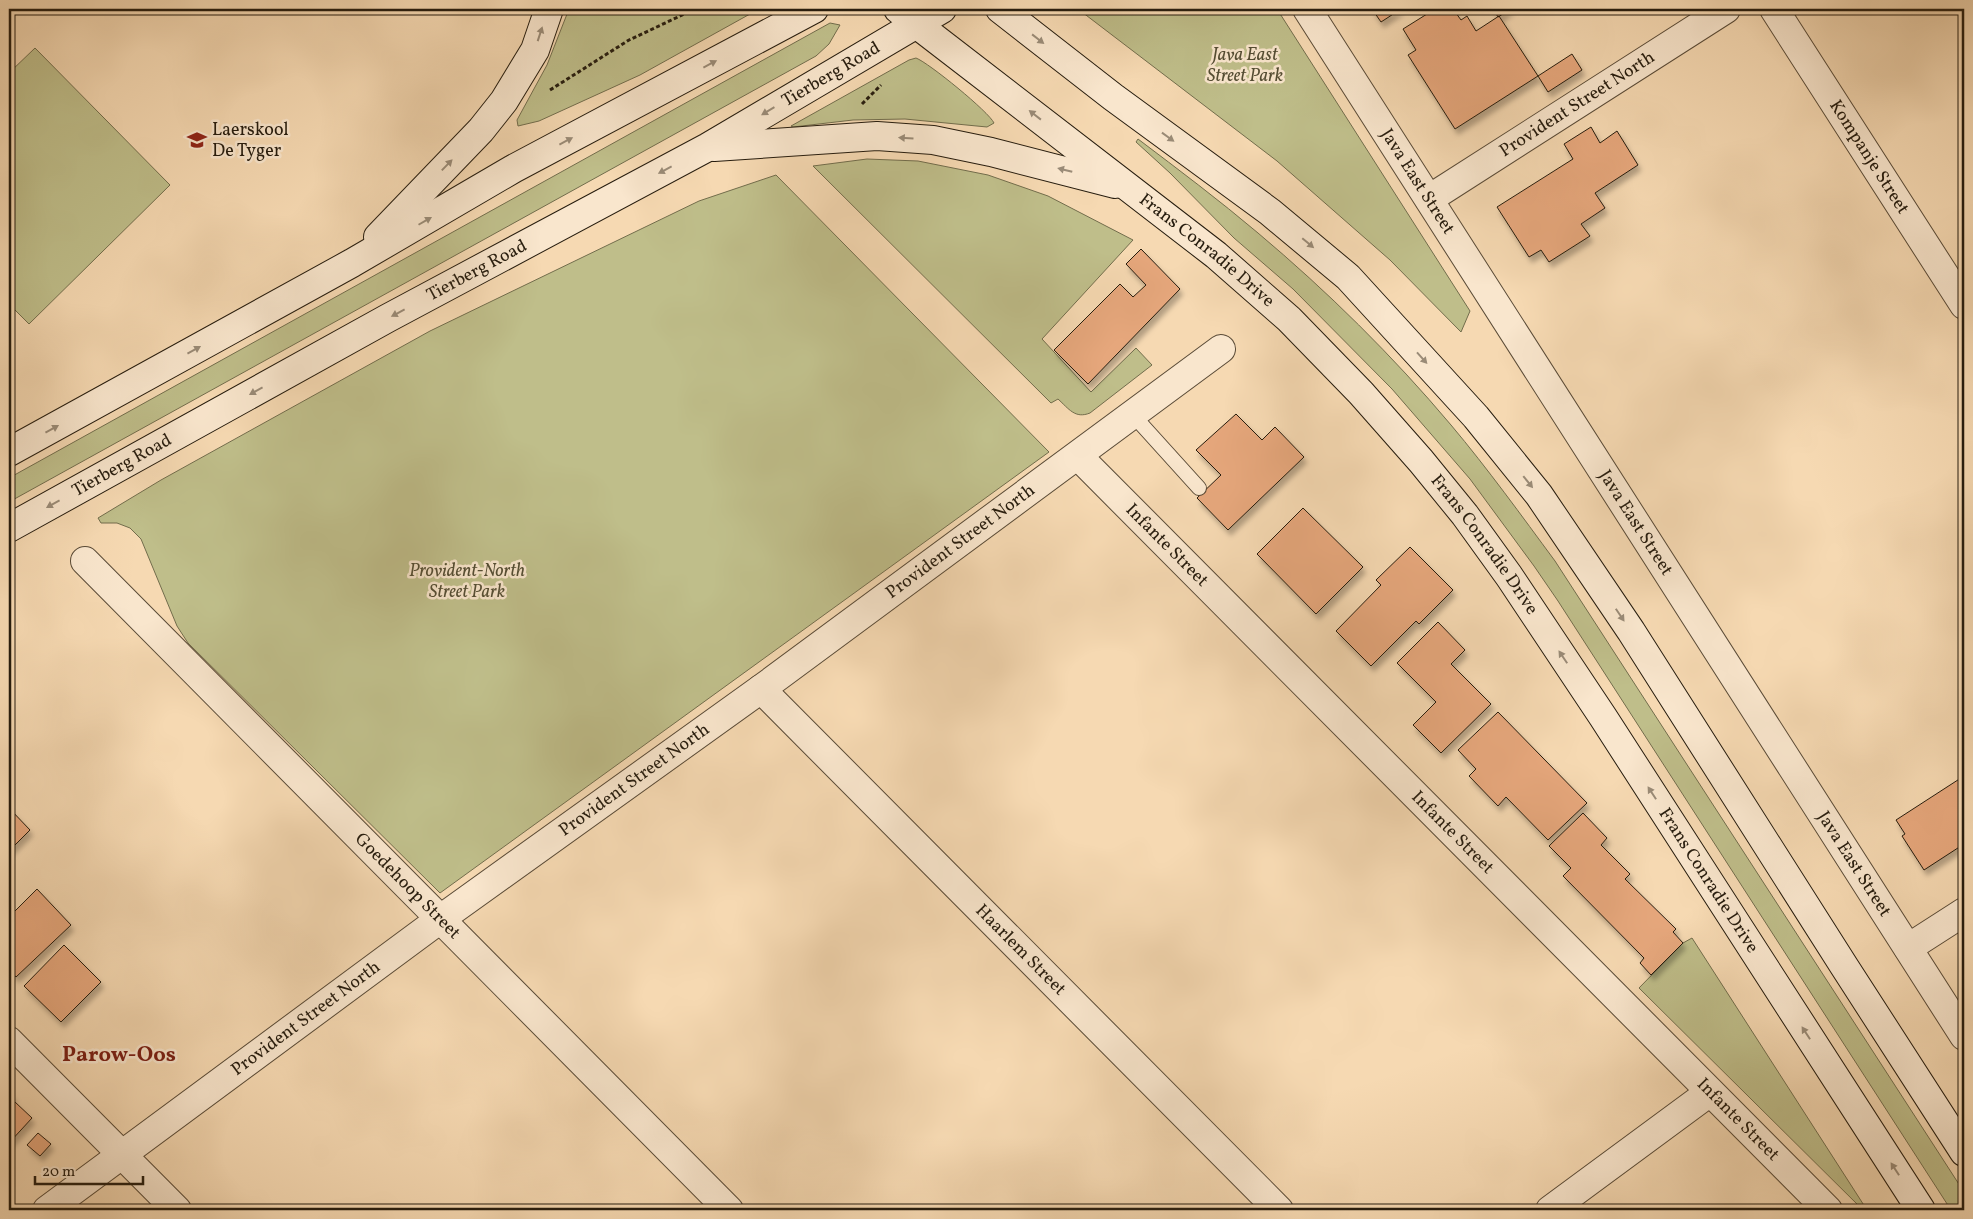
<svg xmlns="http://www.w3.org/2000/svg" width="1973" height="1219" font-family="Vollkorn,serif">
	<defs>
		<filter id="shadow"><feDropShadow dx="3" dy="5.5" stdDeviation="2.5" flood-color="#0004"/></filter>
	</defs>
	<rect width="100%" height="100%" fill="#f6d9b2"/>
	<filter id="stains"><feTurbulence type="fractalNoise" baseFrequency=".004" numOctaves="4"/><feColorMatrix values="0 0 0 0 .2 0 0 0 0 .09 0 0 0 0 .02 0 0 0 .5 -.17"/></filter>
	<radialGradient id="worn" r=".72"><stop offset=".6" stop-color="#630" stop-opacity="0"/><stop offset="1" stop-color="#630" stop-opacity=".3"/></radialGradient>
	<path fill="#bfbe8a" stroke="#726d4c" d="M 569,9 L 759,9 L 640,75 L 539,121 L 518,126 L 517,120 L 547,65 Z
		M 1078,9 L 1277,9 L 1470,311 L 1461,332 L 1390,260 L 1277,161 Z
		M 830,23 L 840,25 L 829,44 L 816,56 L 9,502 L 9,478 Z
		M 35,48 L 170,185 L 29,324 L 9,304 L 9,73 Z
		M 916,58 C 929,63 989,112 994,123 L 987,127 L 905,119 L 853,120 L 793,127 L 791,126 L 909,60 Z
		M 1138,139 C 1179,170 1219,200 1258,233 C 1327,291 1393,356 1451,425 C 1488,469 1521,515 1555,561 L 1942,1158 L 1964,1192 L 1964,1210 L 1951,1210 L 1558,601 L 1534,566 L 1470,479 L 1392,389 L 1293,289 L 1234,238 L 1170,173 L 1136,142 Z
		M 867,159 L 918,161 L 988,175 L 1048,196 L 1133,240 L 1042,339 L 1091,392 L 1136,348 L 1152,365 L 1090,413 C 1075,419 1069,409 1058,399 L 1051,403 L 813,166 Z
		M 776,175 L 1049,452 L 440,893 L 188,643 L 177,626 L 141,539 L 130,528 L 117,523 L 101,523 L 98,518 L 161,480 L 430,331 L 699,201 Z
		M 1692,938 L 1867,1210 L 1863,1210 L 1639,988 L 1683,943 Z"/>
	<path fill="#e6a77c" stroke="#261c0e" filter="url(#shadow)" d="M 1372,9 L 1401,9 L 1381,22 Z
		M 1435,9 L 1453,9 L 1461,20 L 1467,16 L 1476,31 L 1499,16 L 1538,76 L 1455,129 L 1408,55 L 1416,50 L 1403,29 Z
		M 1493,9 L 1511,9 L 1498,17 Z
		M 1572,54 L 1582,70 L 1548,92 L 1538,76 Z
		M 1591,127 L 1600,143 L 1617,131 L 1638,165 L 1595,193 L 1605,208 L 1581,224 L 1590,236 L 1549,262 L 1541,250 L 1529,257 L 1497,207 L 1573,159 L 1564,144 Z
		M 1141,249 L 1180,289 L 1088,384 L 1054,350 L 1120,284 L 1133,297 L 1146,285 L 1126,264 Z
		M 1236,414 L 1262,440 L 1275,427 L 1304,457 L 1228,530 L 1197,498 L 1221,475 L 1196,450 Z
		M 1303,508 L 1363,567 L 1316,614 L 1257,554 Z
		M 1410,547 L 1453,590 L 1419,624 L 1416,621 L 1371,666 L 1336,631 L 1381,585 L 1376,580 Z
		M 1438,622 L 1465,650 L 1451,664 L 1491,704 L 1441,753 L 1413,725 L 1436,702 L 1397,663 Z
		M 1498,712 L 1587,803 L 1548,840 L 1506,797 L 1498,806 L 1469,776 L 1476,769 L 1458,750 Z
		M 1964,776 L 1964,844 L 1924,870 L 1902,836 L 1905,834 L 1896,820 Z
		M 9,808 L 30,830 L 9,851 Z
		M 1583,813 L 1607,838 L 1601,845 L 1630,874 L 1625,879 L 1676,929 L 1673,932 L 1683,943 L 1651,975 L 1640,963 L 1644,958 L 1563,876 L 1571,868 L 1549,846 Z
		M 37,889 L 71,925 L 16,977 L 9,969 L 9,917 Z
		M 64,945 L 101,982 L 61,1022 L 24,986 Z
		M 9,1092 L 14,1097 L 9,1102 Z
		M 15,1102 L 32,1118 L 9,1143 L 9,1108 Z
		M 38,1133 L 51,1144 L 40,1156 L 27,1145 Z"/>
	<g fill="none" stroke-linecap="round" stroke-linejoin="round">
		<defs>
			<path id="service" d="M 1133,415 L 1199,488"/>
			<g id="minor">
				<path id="s1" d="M 1307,9 L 1964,1036"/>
				<path id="s2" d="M 1774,9 L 1964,305"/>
				<path id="s3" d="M 1429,199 L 1726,9"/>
				<path id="s4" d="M 1078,456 L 1828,1210"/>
				<path id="s5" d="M 85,561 L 729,1210"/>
				<path id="s6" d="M 761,689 L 1279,1210"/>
				<path d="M 1908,948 L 1964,912"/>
				<path d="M 9,1041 L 177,1210"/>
				<path id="s7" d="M 47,1210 L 439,920 L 761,689 L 1221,349"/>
				<path d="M 1550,1210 L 1710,1092"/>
			</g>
			<g id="secondary">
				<path id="s8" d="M 898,9 L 915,23 L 1216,255 L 1289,319 L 1361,393 L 1421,461 L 1465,515 L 1509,576 L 1603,717 L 1921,1210"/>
				<path d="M 1000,9 L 1113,97 L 1270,212 L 1348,277 L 1476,417 L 1539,495 L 1631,631 L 1844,966 L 1964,1152"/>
				<path d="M 714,147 L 877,136 L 933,140 L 991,152 L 1115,184"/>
				<path d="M 378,237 L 481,130 L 504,101 L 535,50 L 549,9"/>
				<path d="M 9,452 L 352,263 L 513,169 L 814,9"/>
				<path id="s9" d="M 9,528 L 388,318 L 708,147 L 942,9"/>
			</g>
		</defs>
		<use href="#service" stroke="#5a4b37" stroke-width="16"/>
		<use href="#minor" stroke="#5a4b37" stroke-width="30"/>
		<use href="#secondary" stroke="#261c0e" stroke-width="30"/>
		<path stroke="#261c0e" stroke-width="3" stroke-dasharray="4 2.5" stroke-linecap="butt" d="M 550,90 L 629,40 L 695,9
			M 862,104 L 881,85"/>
		<use href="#service" stroke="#f9e6cd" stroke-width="14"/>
		<use href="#minor" stroke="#f9e6cd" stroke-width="28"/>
		<use href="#secondary" stroke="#f9e6cd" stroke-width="28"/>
	</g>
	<defs><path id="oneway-solid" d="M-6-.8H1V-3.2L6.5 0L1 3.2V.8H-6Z" transform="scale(1.25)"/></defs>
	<g fill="#9a8b77">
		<use href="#oneway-solid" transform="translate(540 34) rotate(-72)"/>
		<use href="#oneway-solid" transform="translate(1038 39) rotate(38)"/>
		<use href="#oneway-solid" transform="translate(710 64) rotate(-28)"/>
		<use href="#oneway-solid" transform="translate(768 111) rotate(149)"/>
		<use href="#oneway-solid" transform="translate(1035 115) rotate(-142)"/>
		<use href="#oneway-solid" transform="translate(1168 137) rotate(36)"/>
		<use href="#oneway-solid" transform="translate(906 138) rotate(-176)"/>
		<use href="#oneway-solid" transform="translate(566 141) rotate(-28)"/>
		<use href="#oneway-solid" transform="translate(447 165) rotate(-46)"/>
		<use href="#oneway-solid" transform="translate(665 170) rotate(152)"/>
		<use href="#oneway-solid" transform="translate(1065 170) rotate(-166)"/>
		<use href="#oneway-solid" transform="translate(425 221) rotate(-30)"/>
		<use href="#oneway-solid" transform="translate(1308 243) rotate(40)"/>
		<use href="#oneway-solid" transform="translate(398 313) rotate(152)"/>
		<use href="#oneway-solid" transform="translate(194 350) rotate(-29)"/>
		<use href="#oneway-solid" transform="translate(1422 358) rotate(48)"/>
		<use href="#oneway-solid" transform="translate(256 391) rotate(151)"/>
		<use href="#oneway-solid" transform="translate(52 429) rotate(-29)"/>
		<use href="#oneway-solid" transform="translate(1528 482) rotate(51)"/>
		<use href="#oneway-solid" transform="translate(53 504) rotate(151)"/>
		<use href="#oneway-solid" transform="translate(1620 615) rotate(56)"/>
		<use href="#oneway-solid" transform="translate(1563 657) rotate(-124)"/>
		<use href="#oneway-solid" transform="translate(1652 793) rotate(-123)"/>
		<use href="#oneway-solid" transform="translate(1806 1033) rotate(-123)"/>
		<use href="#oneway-solid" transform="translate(1895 1169) rotate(-123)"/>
	</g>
	<defs>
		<symbol id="school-bare" viewBox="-9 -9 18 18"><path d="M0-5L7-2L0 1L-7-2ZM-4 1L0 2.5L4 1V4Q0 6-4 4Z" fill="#8f2418" stroke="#f9e6cd" stroke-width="2.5" paint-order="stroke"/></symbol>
	</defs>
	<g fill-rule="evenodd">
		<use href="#school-bare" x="183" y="126" width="28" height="28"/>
	</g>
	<g text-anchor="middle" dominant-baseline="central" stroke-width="5" stroke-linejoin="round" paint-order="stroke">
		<g font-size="18" font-style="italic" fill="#544d33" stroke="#f9e6cd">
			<text x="1245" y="55">Java East<tspan x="1245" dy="21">Street Park</tspan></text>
			<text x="467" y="571">Provident-North<tspan x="467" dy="21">Street Park</tspan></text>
		</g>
		<g font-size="18" fill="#261c0e" stroke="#f9e6cd">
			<text stroke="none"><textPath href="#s9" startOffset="939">Tierberg Road</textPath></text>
			<text stroke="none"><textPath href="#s3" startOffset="176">Provident Street North</textPath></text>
			<text stroke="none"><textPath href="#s2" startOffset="176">Kompanje Street</textPath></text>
			<text stroke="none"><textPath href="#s1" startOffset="205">Java East Street</textPath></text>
			<text stroke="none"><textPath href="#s8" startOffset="392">Frans Conradie Drive</textPath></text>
			<text stroke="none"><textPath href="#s9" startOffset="534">Tierberg Road</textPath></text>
			<text stroke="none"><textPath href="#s9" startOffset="129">Tierberg Road</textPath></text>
			<text stroke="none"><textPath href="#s1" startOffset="610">Java East Street</textPath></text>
			<text stroke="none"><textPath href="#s7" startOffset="1132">Provident Street North</textPath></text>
			<text stroke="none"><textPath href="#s8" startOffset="798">Frans Conradie Drive</textPath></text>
			<text stroke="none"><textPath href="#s4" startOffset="126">Infante Street</textPath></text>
			<text stroke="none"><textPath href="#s7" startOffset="728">Provident Street North</textPath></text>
			<text stroke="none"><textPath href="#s4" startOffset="531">Infante Street</textPath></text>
			<text stroke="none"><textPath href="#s1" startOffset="1015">Java East Street</textPath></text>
			<text stroke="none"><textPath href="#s8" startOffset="1202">Frans Conradie Drive</textPath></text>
			<text stroke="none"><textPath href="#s5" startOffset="458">Goedehoop Street</textPath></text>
			<text stroke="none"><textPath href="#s6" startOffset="368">Haarlem Street</textPath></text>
			<text stroke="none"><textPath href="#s7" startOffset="322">Provident Street North</textPath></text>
			<text stroke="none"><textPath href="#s4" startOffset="936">Infante Street</textPath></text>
		</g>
		<g font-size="18" fill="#261c0e" stroke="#f9e6cd" text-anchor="start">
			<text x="212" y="130">Laerskool<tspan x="212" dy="21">De Tyger</tspan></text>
		</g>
		<g font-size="22" font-weight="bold" fill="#7a1f14" stroke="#f9e6cd">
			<text x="119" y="1055">Parow-Oos</text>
		</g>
	</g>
	<rect width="1973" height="1219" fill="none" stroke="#f6d9b2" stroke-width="30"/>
	<rect x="10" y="10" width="1953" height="1199" fill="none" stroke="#261c0e" stroke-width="2.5"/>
	<rect x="15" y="15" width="1943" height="1189" fill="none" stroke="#261c0e"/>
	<path d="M35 1176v8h108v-8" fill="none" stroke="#261c0e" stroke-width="2.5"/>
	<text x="42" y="1176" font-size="15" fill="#261c0e" stroke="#f9e6cd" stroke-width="4" paint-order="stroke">20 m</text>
	<rect width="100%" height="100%" filter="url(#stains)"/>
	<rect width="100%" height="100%" fill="url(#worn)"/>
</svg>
